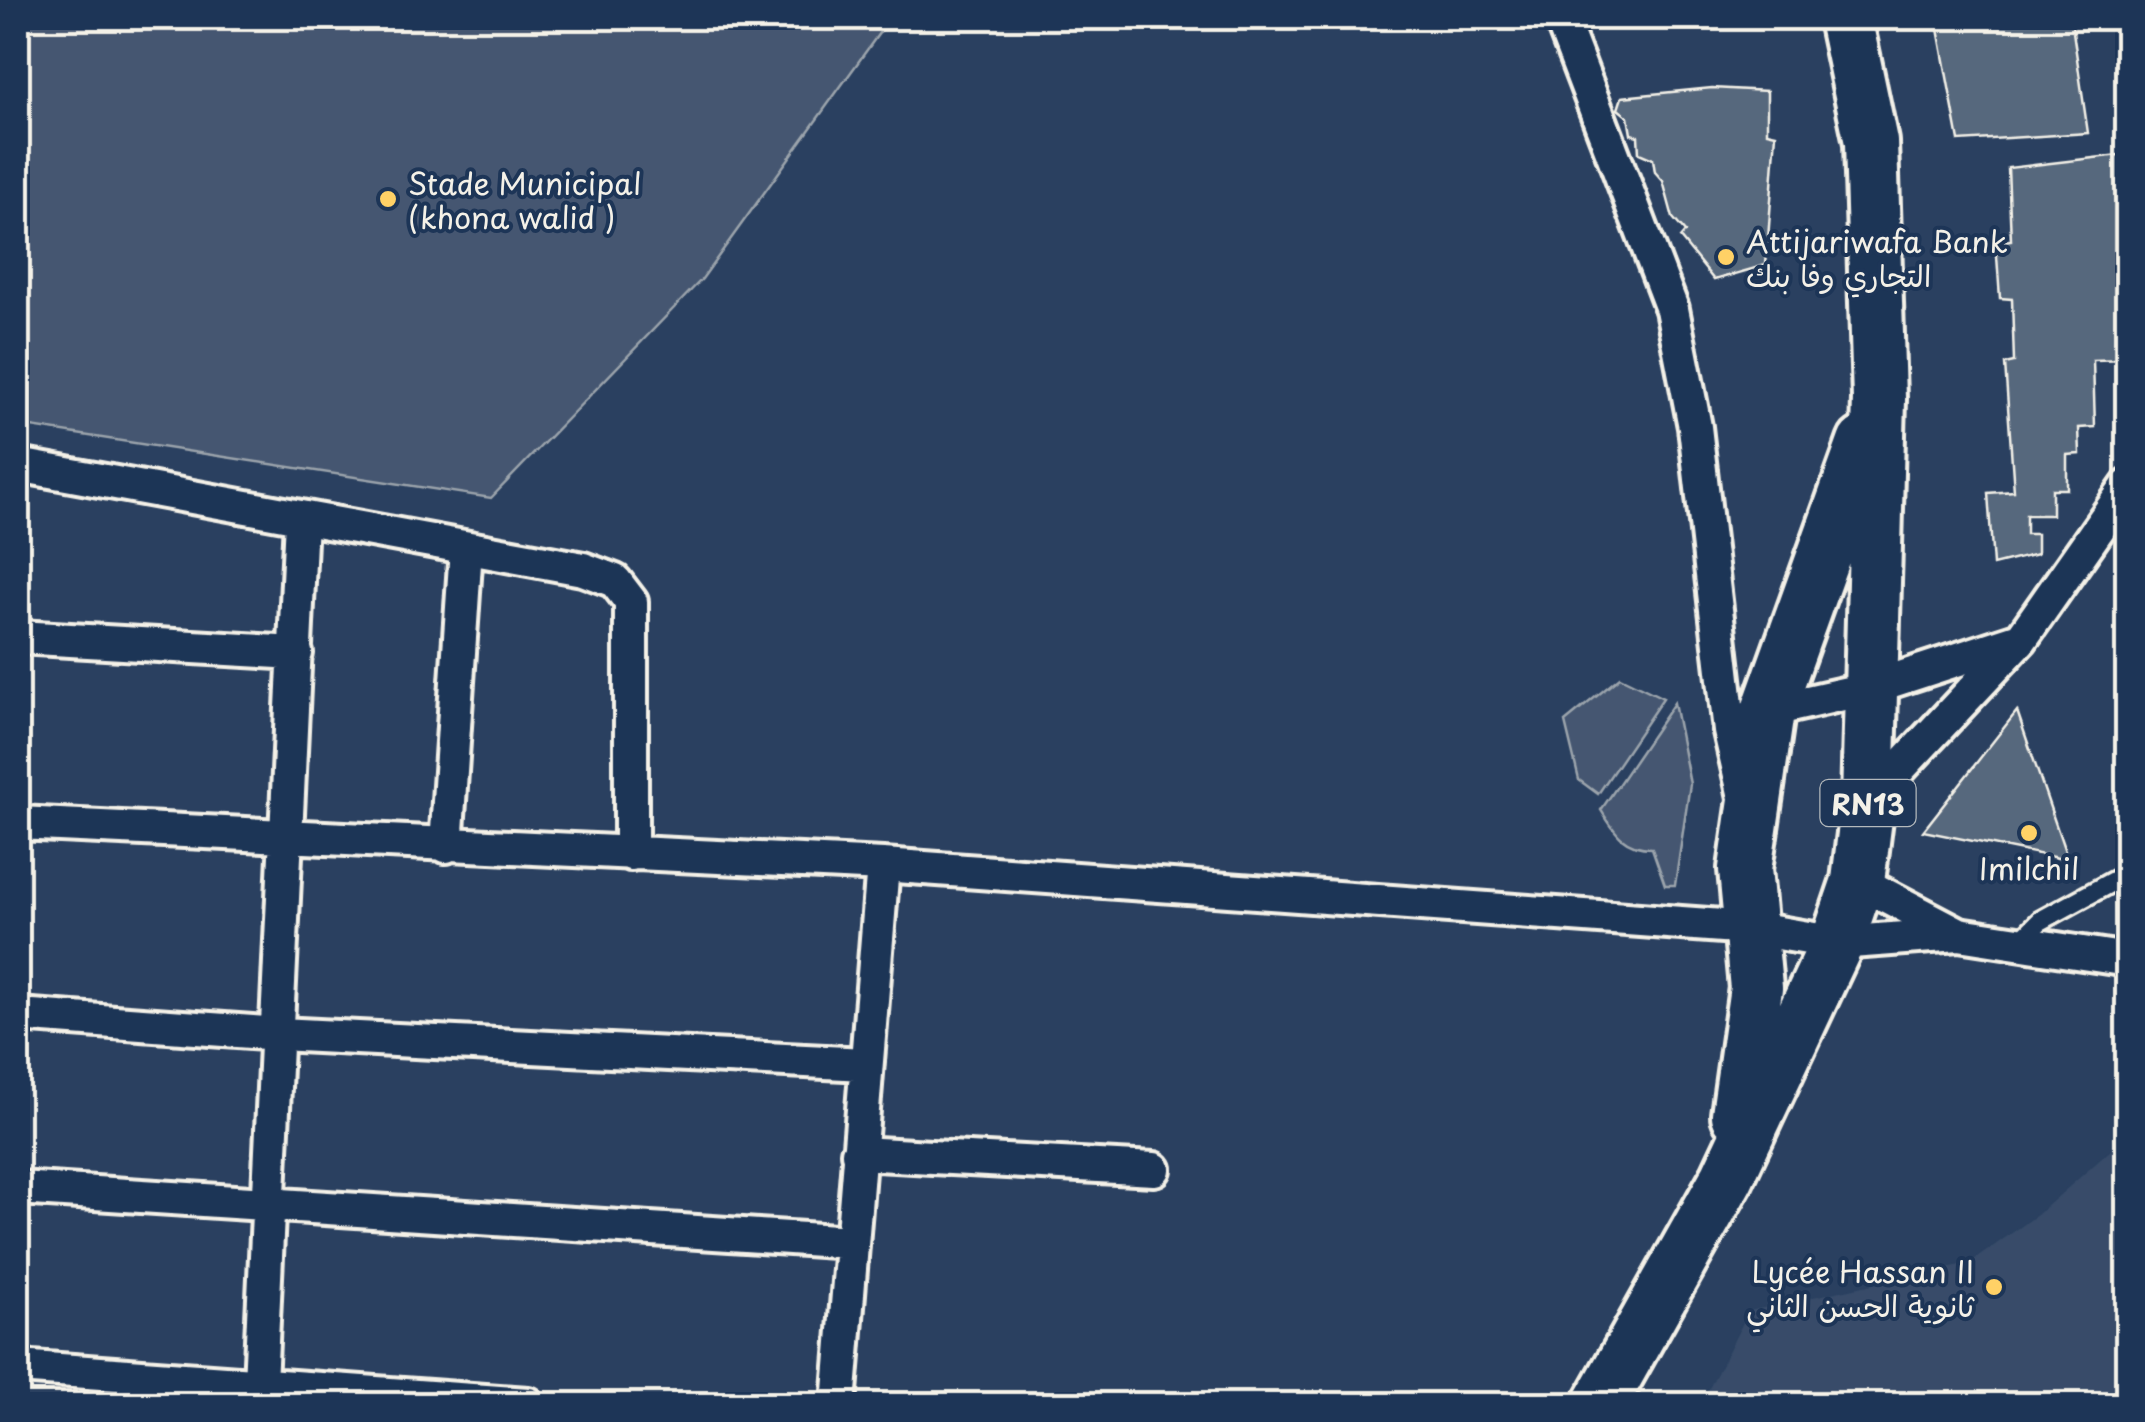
<svg xmlns="http://www.w3.org/2000/svg" width="2145" height="1422" font-family="'Playpen Sans','Playpen Sans Arabic',sans-serif">
	<rect width="100%" height="100%" fill="#2a4060"/>
	<filter id="ink" filterUnits="userSpaceOnUse"><feTurbulence type="fractalNoise" baseFrequency=".01" numOctaves="2"/><feDisplacementMap in="SourceGraphic" scale="20" xChannelSelector="R" yChannelSelector="G"/><feConvolveMatrix kernelMatrix="1 2 1 2 8 2 1 2 1" color-interpolation-filters="sRGB"/></filter>
	<g filter="url(#ink)">
		<path fill="#374c69" d="M 2127,1136 L 2127,1404 L 1701,1404 L 1749,1311 L 1970,1263 L 2037,1215 Z"/>
		<path fill="#445771" stroke="#9ca4ac" stroke-width="2.5" d="M 18,18 L 890,18 L 702,279 L 491,498 L 18,425 Z
			M 1620,677 L 1663,698 L 1598,794 L 1579,780 L 1565,722 Z
			M 1674,703 L 1690,784 L 1675,885 L 1665,885 L 1652,848 C 1624,848 1615,833 1601,810 Z"/>
		<path fill="#56677d" stroke="#f4f1e8" stroke-width="2.5" d="M 1936,18 L 2071,18 L 2088,133 L 1959,141 Z
			M 1712,88 L 1767,91 L 1767,132 L 1776,134 L 1766,265 L 1714,280 L 1680,238 L 1685,232 L 1673,218 L 1663,181 L 1655,172 L 1653,159 L 1639,153 L 1638,136 L 1631,134 L 1628,117 L 1618,109 L 1622,97 Z
			M 2128,154 L 2128,359 L 2093,360 L 2095,427 L 2079,428 L 2080,454 L 2067,455 L 2067,489 L 2052,489 L 2052,515 L 2026,515 L 2026,534 L 2037,534 L 2037,554 L 1993,565 L 1988,493 L 2014,491 L 2005,364 L 2014,362 L 2012,299 L 2000,298 L 1996,242 L 2011,240 L 2008,168 Z
			M 2017,711 L 2068,860 L 1923,831 Z"/>
		<g fill="none" stroke-linecap="round" stroke-linejoin="round">
			<defs>
				<path id="service" d="M 2018,943 L 2040,921 L 2128,873"/>
				<path id="minor" d="M 1561,18 L 1672,309 L 1695,427 L 1730,731 L 1745,797
					M 18,465 L 583,569 L 615,581 L 631,602 L 631,854
					M 18,637 L 296,653
					M 1761,702 L 1768,711 L 1870,688 L 2017,640
					M 1868,802 L 2021,639 L 2128,486
					M 18,823 L 883,865 L 1750,928 L 1837,943 L 1959,934 L 2128,960
					M 446,846 L 466,548
					M 1858,881 L 1959,934
					M 18,1015 L 279,1034 L 865,1064
					M 858,1153 L 1154,1169
					M 18,1188 L 851,1242
					M 18,1367 L 528,1404
					M 259,1404 L 301,519
					M 839,1404 L 883,865"/>
				<path id="primary" d="M 1738,1115 L 1756,988 L 1745,869 L 1768,711 L 1864,443
					M 1600,1404 L 1727,1178 L 1837,943 L 1858,881 L 1868,802 L 1879,399 L 1871,142 L 1845,18"/>
			</defs>
			<use href="#service" stroke="#f4f1e8" stroke-width="25"/>
			<use href="#minor" stroke="#f4f1e8" stroke-width="40"/>
			<use href="#primary" stroke="#f4f1e8" stroke-width="60"/>
			<use href="#service" stroke="#1d3557" stroke-width="18"/>
			<use href="#minor" stroke="#1d3557" stroke-width="32"/>
			<use href="#primary" stroke="#1d3557" stroke-width="52"/>
		</g>
	</g>
	<g fill="#ffd166" stroke="#1d3557" stroke-width="4">
		<circle cx="388" cy="199" r="10"/>
		<circle cx="1726" cy="257" r="10"/>
		<circle cx="2029" cy="833" r="10"/>
		<circle cx="1994" cy="1287" r="10"/>
	</g>
	<g text-anchor="middle" dominant-baseline="central" stroke-width="8" stroke-linejoin="round" paint-order="stroke">
		<rect fill="#1d3557" stroke="#b4b9bc" stroke-width="2.5" x="1820.5" y="780" width="95" height="46" rx="8"/>
		<g font-size="28" font-weight="bold" fill="#f4f1e8">
			<text x="1868" y="803">RN13</text>
		</g>
		<g font-size="30" fill="#f4f1e8" stroke="#1d3557" text-anchor="start">
			<text x="408" y="182">Stade Municipal<tspan x="408" dy="34">(khona walid )</tspan></text>
			<text x="1746" y="240">Attijariwafa Bank<tspan x="1746" dy="34">التجاري وفا بنك</tspan></text>
			<text x="2029" y="867" text-anchor="middle">Imilchil</text>
			<text x="1974" y="1270" text-anchor="end">Lycée Hassan II<tspan x="1974" dy="34">ثانوية الحسن الثاني</tspan></text>
		</g>
	</g>
	<rect width="2145" height="1422" fill="none" stroke="#1d3557" stroke-width="60"/>
	<rect x="30" y="30" width="2085" height="1362" fill="none" stroke="#f4f1e8" stroke-width="4" filter="url(#ink)"/>
</svg>
